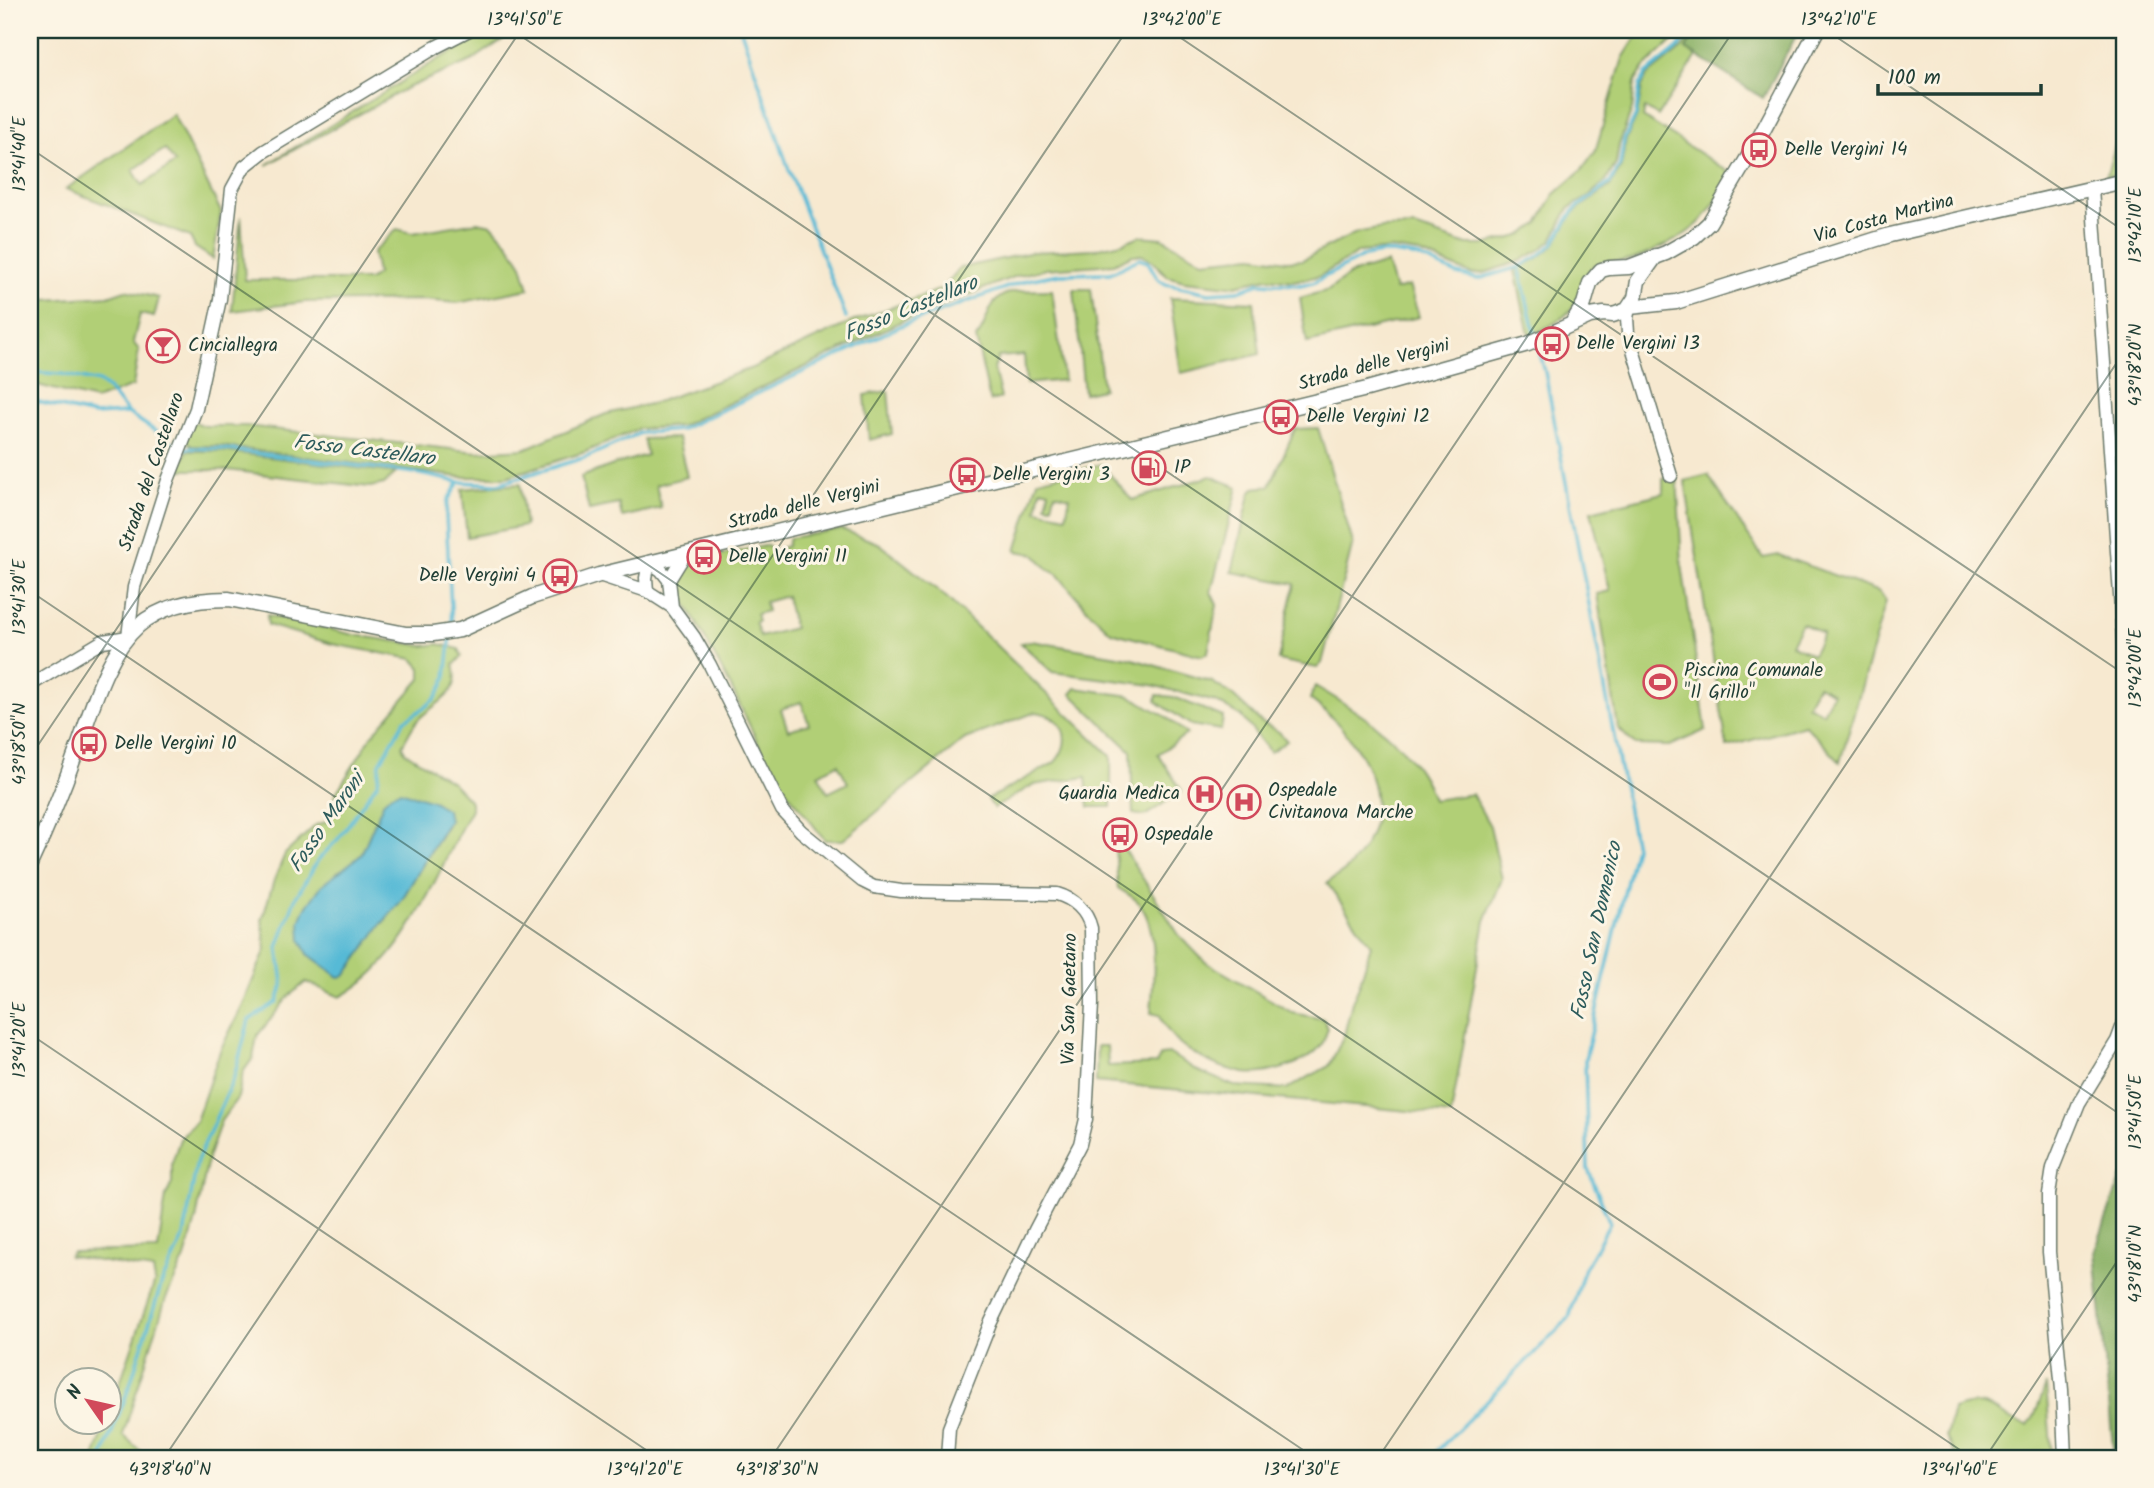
<svg xmlns="http://www.w3.org/2000/svg" width="2154" height="1488" font-family="Kalam,sans-serif">
	<rect width="100%" height="100%" fill="#fcf5e5"/>
	<filter id="ink" filterUnits="userSpaceOnUse"><feTurbulence type="fractalNoise" baseFrequency=".0143" numOctaves="2"/><feDisplacementMap in="SourceGraphic" scale="14" xChannelSelector="R" yChannelSelector="G"/><feConvolveMatrix kernelMatrix="1 2 1 2 8 2 1 2 1" color-interpolation-filters="sRGB"/></filter>
	<filter id="wash" filterUnits="userSpaceOnUse"><feTurbulence type="fractalNoise" baseFrequency=".00686" numOctaves="4" result="noise"/><feDisplacementMap in="SourceGraphic" scale="28" xChannelSelector="R" yChannelSelector="G"/><feGaussianBlur stdDeviation="1.57" result="paint"/><feColorMatrix in="noise" values="0 0 0 0 0 0 0 0 0 0 0 0 0 0 0 0 0 1.4 0 .05"/><feComposite in="paint" operator="in"/></filter>
	<g filter="url(#wash)">
		<rect width="100%" height="100%" fill="#f7e9d0"/>
		<path fill="#b1cf76" stroke="#688655" stroke-width="2" fill-rule="evenodd" d="M 494,30 L 517,30 L 471,61 L 407,88 L 266,165 L 440,58 Z
			M 1641,30 L 1684,30 L 1644,68 L 1635,82 L 1632,109 L 1619,145 L 1616,164 L 1605,182 L 1585,199 L 1569,208 L 1552,240 L 1541,249 L 1520,261 L 1484,273 L 1471,274 L 1420,253 L 1392,249 L 1359,252 L 1320,276 L 1293,281 L 1268,278 L 1230,286 L 1184,281 L 1167,276 L 1153,261 L 1142,255 L 1132,255 L 1114,264 L 1045,269 L 1016,276 L 902,321 L 681,426 L 638,429 L 585,452 L 506,477 L 461,477 L 220,446 L 192,446 L 185,440 L 192,421 L 205,426 L 246,426 L 477,452 L 524,449 L 606,414 L 654,403 L 752,368 L 854,321 L 942,289 L 960,268 L 1033,252 L 1094,249 L 1122,243 L 1140,236 L 1162,238 L 1203,261 L 1253,256 L 1287,261 L 1302,260 L 1356,233 L 1383,228 L 1415,227 L 1467,245 L 1483,245 L 1520,236 L 1538,224 L 1554,195 L 1581,171 L 1595,152 L 1623,58 Z
			M 1697,30 L 1686,49 L 1697,56 L 1658,116 L 1645,108 L 1643,117 L 1732,174 C 1722,190 1713,209 1699,223 C 1683,238 1655,251 1634,259 C 1620,264 1606,257 1593,267 C 1582,276 1582,288 1577,300 C 1570,317 1547,328 1531,335 L 1528,331 L 1515,270 L 1538,258 L 1553,246 L 1574,212 L 1610,186 L 1621,167 L 1626,140 L 1637,116 L 1642,86 L 1647,76 L 1682,48 Z
			M 173,114 L 221,212 L 213,259 L 195,247 L 190,237 L 66,189 ZM 165,149 L 175,163 L 142,185 L 133,170 Z
			M 2124,116 L 2124,172 L 2106,177 Z
			M 241,216 L 245,280 L 369,280 L 377,274 L 373,252 L 397,229 L 412,233 L 477,222 L 492,225 L 508,243 L 522,265 L 529,289 L 457,303 L 423,300 L 305,302 L 232,311 Z
			M 1387,263 L 1395,290 L 1409,286 L 1419,317 L 1307,343 L 1300,298 L 1329,290 L 1350,274 Z
			M 1074,289 L 1091,289 L 1103,389 L 1084,393 Z
			M 125,290 L 159,298 L 154,317 L 140,314 L 133,342 L 139,350 L 133,386 L 95,400 L 30,383 L 30,301 L 108,296 Z
			M 1052,290 L 1064,380 L 1026,384 L 1024,355 L 998,357 L 994,369 L 1001,398 L 990,401 L 976,338 C 986,327 984,321 991,308 C 1002,286 1030,291 1052,290 Z
			M 1170,298 L 1254,302 L 1260,354 L 1181,373 Z
			M 888,391 L 892,434 L 869,440 L 865,395 Z
			M 1318,428 L 1353,543 L 1322,663 L 1317,668 L 1278,660 L 1295,584 L 1232,572 L 1250,494 L 1254,488 L 1270,486 L 1295,429 Z
			M 678,438 L 687,477 L 656,485 L 661,508 L 622,517 L 619,504 L 589,510 L 581,477 L 616,464 L 647,455 L 643,439 Z
			M 187,451 L 221,451 L 396,473 L 384,484 L 370,487 L 227,470 L 179,470 Z
			M 1101,464 L 1132,500 L 1211,476 L 1238,487 L 1211,592 L 1217,605 L 1208,652 L 1202,656 L 1111,632 L 1088,610 L 1057,574 L 1049,570 L 1034,554 L 1016,551 L 1038,480 ZM 1041,489 L 1049,491 L 1046,505 L 1052,506 L 1055,493 L 1070,497 L 1066,516 L 1037,510 Z
			M 1677,475 L 1682,565 L 1706,730 L 1670,746 L 1635,745 L 1618,728 L 1597,594 L 1610,591 L 1591,511 L 1663,493 L 1663,479 Z
			M 1708,475 L 1763,558 L 1779,555 L 1880,592 L 1886,601 L 1840,762 L 1805,725 L 1727,747 L 1685,481 ZM 1802,623 L 1823,634 L 1812,655 L 1791,644 ZM 1818,685 L 1833,693 L 1823,713 L 1807,705 Z
			M 520,484 L 525,526 L 467,537 L 462,489 Z
			M 841,529 L 880,544 L 946,597 L 1111,756 L 1111,807 L 1089,807 L 1086,777 L 1033,785 L 994,808 L 988,799 L 1054,763 C 1074,742 1065,716 1036,712 L 965,739 L 843,840 L 825,840 L 772,772 L 731,687 L 676,584 L 681,573 L 697,560 L 768,545 L 772,551 L 787,546 L 789,538 ZM 786,596 L 794,628 L 760,637 L 755,622 L 758,621 L 756,614 L 767,611 L 765,602 ZM 801,702 L 809,724 L 788,730 L 781,709 ZM 838,764 L 848,783 L 828,793 L 818,774 Z
			M 267,615 L 355,635 L 424,646 L 439,644 L 459,649 L 462,656 L 454,665 C 463,696 434,702 417,721 C 411,728 407,738 402,746 L 405,752 L 452,782 L 471,802 L 471,809 C 436,873 408,961 340,997 L 306,982 L 289,996 L 257,1036 L 253,1058 L 243,1072 L 238,1097 L 221,1121 L 208,1158 L 196,1220 L 185,1258 L 166,1298 L 123,1435 L 148,1458 L 94,1458 L 155,1281 L 153,1270 L 69,1256 L 72,1252 L 158,1250 L 166,1196 L 172,1183 L 172,1163 L 180,1139 L 196,1121 L 220,1051 L 241,1009 L 266,949 L 262,920 L 274,880 L 285,854 L 316,825 L 329,821 L 335,795 L 373,734 L 421,679 L 421,668 L 413,659 L 332,644 L 268,625 ZM 384,802 L 449,821 L 401,901 L 380,926 L 345,976 L 308,954 L 337,872 L 350,866 L 361,855 Z
			M 1031,641 L 1129,658 L 1212,682 L 1232,695 L 1261,722 L 1279,732 L 1287,741 L 1270,752 L 1241,716 L 1216,702 L 1152,685 L 1052,672 L 1021,643 Z
			M 1315,686 C 1361,713 1417,747 1433,800 L 1472,794 L 1490,826 L 1502,879 L 1485,921 L 1451,1115 L 1096,1082 L 1097,1046 L 1107,1046 L 1108,1066 L 1156,1064 L 1161,1055 L 1170,1054 L 1198,1071 L 1234,1086 L 1287,1089 L 1329,1066 L 1344,1036 L 1352,1002 L 1359,986 L 1371,945 L 1327,883 C 1334,878 1343,873 1349,867 C 1405,808 1364,740 1310,699 Z
			M 1076,688 L 1130,696 L 1165,716 L 1187,734 L 1158,754 L 1182,791 L 1145,816 L 1133,814 L 1131,751 L 1071,694 Z
			M 1157,695 L 1173,697 L 1223,717 L 1221,730 L 1191,725 L 1156,701 Z
			M 1114,833 L 1179,935 L 1204,961 L 1293,1013 L 1323,1019 L 1328,1028 C 1326,1033 1325,1039 1322,1044 C 1309,1064 1262,1078 1239,1072 C 1209,1065 1169,1045 1160,1015 L 1151,1013 C 1153,980 1161,927 1137,901 C 1132,896 1124,892 1118,888 Z
			M 2046,1385 L 2052,1458 L 1957,1458 L 1946,1437 L 1953,1409 C 1996,1394 1994,1419 2028,1425 L 2034,1417 Z"/>
		<path fill="#8cb267" stroke="#56784e" stroke-width="2" d="M 1697,30 L 1799,30 L 1763,98 L 1686,49 Z
			M 2124,1175 L 2124,1458 L 2114,1458 L 2095,1251 L 2121,1177 Z"/>
		<path fill="#57bad6" stroke="#3b7c85" stroke-width="2" d="M 400,791 L 433,801 L 447,810 L 449,820 L 401,901 L 380,926 L 345,976 L 339,977 L 308,954 L 301,940 L 300,922 L 305,909 L 322,885 L 361,855 L 384,801 L 391,794 Z"/>
		<g fill="none" stroke-linecap="round" stroke-linejoin="round">
			<path stroke="#57bad6" stroke-width="3.5" d="M 741,30 L 789,170 L 846,317
				M 1519,267 L 1535,335
				M 30,372 L 62,374 L 99,382 L 108,389 L 128,413 L 178,446
				M 30,400 L 94,415 L 127,413
				M 185,448 L 222,449 L 415,473 L 459,482 L 498,484 L 587,457 L 640,433 L 680,430 L 903,325 L 1027,280 L 1059,274 L 1110,273 L 1139,259 L 1148,262 L 1158,279 L 1166,284 L 1209,293 L 1238,291 L 1259,283 L 1301,285 L 1313,283 L 1364,256 L 1380,253 L 1393,253 L 1419,257 L 1457,274 L 1478,279 L 1519,267 L 1537,257 L 1553,244 L 1574,210 L 1610,183 L 1620,165 L 1624,140 L 1636,115 L 1640,85 L 1646,74 L 1678,48 L 1692,30
				M 452,626 L 446,515 L 448,500 L 459,482
				M 102,1458 L 129,1388 L 162,1282 L 184,1236 L 197,1161 L 234,1077 L 249,1020 L 277,1002 L 283,983 L 278,947 L 295,899 L 318,860 L 339,838 L 378,782 L 380,763 L 404,721 L 424,708 L 436,698 L 442,687 L 446,677 L 451,634
				M 1430,1458 L 1569,1318 L 1584,1270 L 1610,1223 L 1588,1169 L 1585,1060 L 1635,847 L 1545,372 L 1537,343"/>
		</g>
	</g>
	<g filter="url(#ink)">
		<g fill="none" stroke-linecap="round" stroke-linejoin="round">
			<defs>
				<path id="minor" d="M 2092,189 L 2124,653
					M 1629,308 L 1627,318 L 1628,333 L 1671,476
					M 599,575 L 647,591 L 672,607 L 694,637 L 710,665 L 782,810 L 801,831 L 862,881 L 874,887 L 901,891 L 1057,894 C 1074,899 1087,911 1091,928 L 1092,1004 L 1086,1119 L 1080,1144 L 1035,1230 L 990,1324 L 949,1428 L 947,1458
					M 647,591 L 646,578 L 649,562 L 661,570 L 669,580
					M 672,607 L 669,580 L 685,554
					M 30,685 L 103,641 L 128,637 L 134,587 L 168,480 L 196,409 L 220,299 L 232,189 L 244,167 L 263,152 L 436,47 L 469,30
					M 2065,1458 L 2062,1390 L 2049,1252 L 2049,1194 L 2053,1168 L 2079,1103 L 2117,1041 L 2124,1022"/>
				<path id="major" d="M 1630,307 L 1676,302 L 1890,235 L 2124,181
					M 1573,322 L 1584,304 L 1590,283 L 1601,270 L 1609,268 L 1629,267 L 1666,253 L 1694,237 L 1709,223 L 1757,142 L 1817,30
					M 30,864 C 47,828 62,792 75,755 C 91,714 104,656 138,626 C 162,605 198,599 229,599 L 406,634 L 433,634 L 460,630 L 532,597 L 599,575 L 1367,389 L 1528,344 L 1590,316 L 1604,314 L 1613,315 L 1627,310 L 1635,298 L 1638,281 L 1656,256"/>
			</defs>
			<use href="#minor" stroke="#6b796b" stroke-width="15"/>
			<use href="#major" stroke="#6b796b" stroke-width="17"/>
			<use href="#minor" stroke="#fff" stroke-width="12"/>
			<use href="#major" stroke="#fff" stroke-width="14"/>
		</g>
	</g>
	<path fill="none" stroke="#1f3d34" stroke-width="2" stroke-opacity="0.45" d="M 512,30 L 2124,1117M 1169,30 L 2124,674M 1826,30 L 2124,231M 30,148 L 1972,1458M 30,591 L 1315,1458M 30,757 L 521,30M 30,1034 L 658,1458M 164,1458 L 1127,30M 771,1458 L 1734,30M 1378,1458 L 2124,352M 1985,1458 L 2124,1251"/>
	<defs>
		<symbol id="bus-ring" viewBox="-11 -11 22 22"><circle r="9.5" fill="#fcf5e5" stroke="#d1495b" stroke-width="1.5"/><path d="M-5-6H5V4H4V6H2V4H-2V6H-4V4H-5ZM-3.5-4V0h7V-4ZM-3.5 1.2v1.5H-2V1.2ZM2 1.2v1.5H3.5V1.2Z" fill="#d1495b"/></symbol>
		<symbol id="bar-ring" viewBox="-11 -11 22 22"><circle r="9.5" fill="#fcf5e5" stroke="#d1495b" stroke-width="1.5"/><path d="M-6-5H6L.8 .8V4.5H3.5V6h-7V4.5H-.8V.8Z" fill="#d1495b"/></symbol>
		<symbol id="fuel-ring" viewBox="-11 -11 22 22"><circle r="9.5" fill="#fcf5e5" stroke="#d1495b" stroke-width="1.5"/><path d="M-5.5-6h7V0h2V4h1.3V-2.5L3-4.5l.8-.8L6-3V5H2.5V1h-1V6h-7ZM-4.2-4.7v3.2H.2V-4.7Z" fill="#d1495b"/></symbol>
		<symbol id="stadium-ring" viewBox="-11 -11 22 22"><circle r="9.5" fill="#fcf5e5" stroke="#d1495b" stroke-width="1.5"/><path d="M0-5a6.5 5 0 1 0 0 10a6.5 5 0 1 0 0-10ZM-3.5-1.8h7v3.6h-7Z" fill="#d1495b"/></symbol>
		<symbol id="hospital-ring" viewBox="-11 -11 22 22"><circle r="9.5" fill="#fcf5e5" stroke="#d1495b" stroke-width="1.5"/><path d="M-5-5h3v3.5h4V-5h3V5h-3V1.5h-4V5h-3Z" fill="#d1495b"/></symbol>
	</defs>
	<g fill-rule="evenodd">
		<use href="#bus-ring" x="1740" y="131" width="38" height="38"/>
		<use href="#bus-ring" x="1533" y="325" width="38" height="38"/>
		<use href="#bar-ring" x="144" y="327" width="38" height="38"/>
		<use href="#bus-ring" x="1262" y="398" width="38" height="38"/>
		<use href="#fuel-ring" x="1130" y="449" width="38" height="38"/>
		<use href="#bus-ring" x="948" y="456" width="38" height="38"/>
		<use href="#bus-ring" x="685" y="538" width="38" height="38"/>
		<use href="#bus-ring" x="541" y="557" width="38" height="38"/>
		<use href="#stadium-ring" x="1641" y="663" width="38" height="38"/>
		<use href="#bus-ring" x="70" y="725" width="38" height="38"/>
		<use href="#hospital-ring" x="1186" y="775" width="38" height="38"/>
		<use href="#hospital-ring" x="1225" y="783" width="38" height="38"/>
		<use href="#bus-ring" x="1101" y="816" width="38" height="38"/>
	</g>
	<g text-anchor="middle" dominant-baseline="central" stroke-width="6" stroke-linejoin="round" paint-order="stroke">
		<g font-size="19" fill="#1f3d34" stroke="#fcf5e5" text-anchor="start">
			<text x="1784" y="150">Delle Vergini 14</text>
			<text x="1576" y="344">Delle Vergini 13</text>
			<text x="188" y="346">Cinciallegra</text>
			<text x="1306" y="417">Delle Vergini 12</text>
			<text x="1174" y="468">IP</text>
			<text x="992" y="475">Delle Vergini 3</text>
			<text x="728" y="557">Delle Vergini 11</text>
			<text x="536" y="576" text-anchor="end">Delle Vergini 4</text>
			<text x="1684" y="671">Piscina Comunale<tspan x="1684" dy="22">"Il Grillo"</tspan></text>
			<text x="114" y="744">Delle Vergini 10</text>
			<text x="1268" y="791">Ospedale<tspan x="1268" dy="22">Civitanova Marche</tspan></text>
			<text x="1180" y="794" text-anchor="end">Guardia Medica</text>
			<text x="1144" y="835">Ospedale</text>
		</g>
		<g font-size="19" fill="#1f3d34" stroke="#fcf5e5">
			<text transform="translate(1884 219) rotate(-15)">Via Costa Martina</text>
			<text transform="translate(1374 365) rotate(-15)">Strada delle Vergini</text>
			<text transform="translate(152 472) rotate(-71)">Strada del Castellaro</text>
			<text transform="translate(804 505) rotate(-14)">Strada delle Vergini</text>
			<text transform="translate(1070 999) rotate(-89)">Via San Gaetano</text>
		</g>
		<g font-size="21" font-style="italic" fill="#2d5c5c" stroke="#fcf5e5">
			<text transform="translate(911 309) rotate(-22)">Fosso Castellaro</text>
			<text transform="translate(364 451) rotate(7)">Fosso Castellaro</text>
			<text transform="translate(327 823) rotate(-55)">Fosso Maroni</text>
			<text transform="translate(1597 931) rotate(-78)">Fosso San Domenico</text>
		</g>
	</g>
	<rect width="2154" height="1488" fill="none" stroke="#fcf5e5" stroke-width="77"/>
	<g transform="translate(88 1401) rotate(304)"><circle r="33" fill="#fcf5e5" stroke="#a4ab9e" stroke-width="2"/>
	<path d="M0-5L12 26L0 18L-12 26Z" fill="#d1495b"/>
	<text y="-10" font-size="19" font-weight="bold" text-anchor="middle" fill="#1f3d34">N</text>
	</g>
	<path d="M1878 84v10h163v-10" fill="none" stroke="#1f3d34" stroke-width="3.5"/>
	<text x="1888" y="84" font-size="21" fill="#1f3d34" stroke="#fcf5e5" stroke-width="5" paint-order="stroke">100 m</text>
	<rect x="38" y="38" width="2078" height="1412" fill="none" stroke="#1f3d34" stroke-width="2.5"/>
	<g font-size="18" text-anchor="middle" fill="#1f3d34">
		<text x="525" y="25">13°41'50"E</text>
		<text x="1182" y="25">13°42'00"E</text>
		<text x="1839" y="25">13°42'10"E</text>
		<text transform="translate(19 154) rotate(-90)" y="6">13°41'40"E</text>
		<text transform="translate(2135 225) rotate(-90)" y="6">13°42'10"E</text>
		<text transform="translate(2135 365) rotate(-90)" y="6">43°18'20"N</text>
		<text transform="translate(19 597) rotate(-90)" y="6">13°41'30"E</text>
		<text transform="translate(2135 668) rotate(-90)" y="6">13°42'00"E</text>
		<text transform="translate(19 744) rotate(-90)" y="6">43°18'50"N</text>
		<text transform="translate(19 1040) rotate(-90)" y="6">13°41'20"E</text>
		<text transform="translate(2135 1112) rotate(-90)" y="6">13°41'50"E</text>
		<text transform="translate(2135 1264) rotate(-90)" y="6">43°18'10"N</text>
		<text x="170" y="1475">43°18'40"N</text>
		<text x="645" y="1475">13°41'20"E</text>
		<text x="777" y="1475">43°18'30"N</text>
		<text x="1302" y="1475">13°41'30"E</text>
		<text x="1960" y="1475">13°41'40"E</text>
	</g>
</svg>
